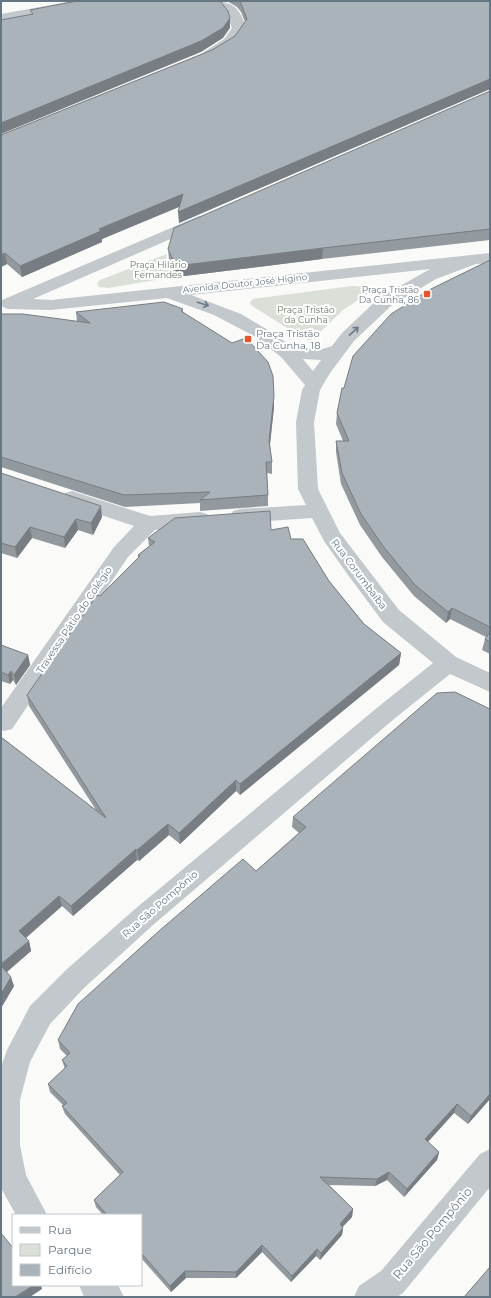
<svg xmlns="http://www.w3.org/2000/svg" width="491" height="1298" font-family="Montserrat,sans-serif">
	<rect width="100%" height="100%" fill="#fafaf8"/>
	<path fill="#dadfd7" d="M 167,254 L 166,259 L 171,273 L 179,276 L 108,288 L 99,287 L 97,283 L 100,280 Z
		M 352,286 L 370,287 L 371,289 L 370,292 L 343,310 L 314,338 L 309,340 L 303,338 L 251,305 L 250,302 L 253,299 Z"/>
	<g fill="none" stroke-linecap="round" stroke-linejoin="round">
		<path fill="#c3c8cc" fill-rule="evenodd" d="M 73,1 L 100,1 L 99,4 L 94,5 L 1,22 L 1,14 Z
			M 206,1 C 229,1 239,3 246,28 C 237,40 221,62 204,58 L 202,55 L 204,52 L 224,39 L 232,28 L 226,13 L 207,4 Z
			M 199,216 L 205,218 L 207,221 L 205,224 L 33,299 L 51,300 L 490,253 L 490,263 L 476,264 L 436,279 L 391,306 L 354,341 L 330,373 L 320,390 L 314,422 L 318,489 L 340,533 L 399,610 L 456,657 L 490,673 L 490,692 L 450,674 L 394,719 L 153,925 L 84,988 L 50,1024 L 30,1062 L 20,1100 L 20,1145 L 26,1175 L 47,1215 L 16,1215 L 1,1188 L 1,1067 L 7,1050 L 30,1006 L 66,970 L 135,909 L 378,707 L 433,663 L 383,622 L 348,575 L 324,541 L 312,518 L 240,523 L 233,521 L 230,516 L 233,511 L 240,509 L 306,505 L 298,489 L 296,422 L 302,390 L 305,385 L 282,358 L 256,337 L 214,315 L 167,298 L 51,310 L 8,309 L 1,306 L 2,300 ZM 430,269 L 379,298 L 342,333 L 332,346 L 322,349 L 305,348 L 284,341 L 268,330 L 241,314 L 191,295 ZM 303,359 L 321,360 L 313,371 Z
			M 72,491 L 150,516 L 200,512 L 207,514 L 210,519 L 207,524 L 200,526 L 155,530 L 128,557 L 12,729 L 4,731 L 1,730 L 1,708 L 114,547 L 134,526 L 65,503 L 62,498 L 65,493 Z
			M 490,1149 L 490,1187 L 403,1293 L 397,1297 L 354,1297 L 359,1286 L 381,1271 L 480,1154 Z
			M 79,1285 L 118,1285 L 124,1297 L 84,1297 Z"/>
	</g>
	<path fill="#929a9f" d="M 222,1 L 490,1 L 490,89 L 179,223 L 180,206 L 102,239 L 102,242 L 22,277 L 7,264 L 1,267 L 1,135 L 212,50 L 235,36 L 245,22 L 241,12 L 237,7 L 227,1 Z
		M 490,91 L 490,240 L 322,259 L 176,277 L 169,260 L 168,249 Z
		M 490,260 L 490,654 L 482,650 L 485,639 L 486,637 L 450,619 L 446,623 L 414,596 L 382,557 L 360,525 L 341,484 L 336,452 L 336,441 L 343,441 L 336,424 L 337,413 L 344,388 Z
		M 183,309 L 183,313 L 274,407 L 270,445 L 272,462 L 272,474 L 267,473 L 268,495 L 268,506 L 200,511 L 200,503 L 125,507 L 1,467 L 1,314 L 77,322 L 76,312 Z
		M 1,473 L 102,517 L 93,535 L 78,530 L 65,548 L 32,538 L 17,558 L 1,553 Z
		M 271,530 L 291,539 L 329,581 L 364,624 L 401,653 L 399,665 L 240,795 L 236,791 L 180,844 L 169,835 L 139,861 L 137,860 L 73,916 L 62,906 L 26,938 L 29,941 L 31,951 L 7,972 L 14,986 L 1,1008 L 1,737 L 96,810 L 29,706 L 27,695 L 100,596 L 138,558 L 138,555 L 149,546 L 148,538 Z
		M 1,645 L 28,655 L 30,665 L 16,685 L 13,680 L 10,684 L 1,681 Z
		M 490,709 L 490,1099 L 468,1124 L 454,1113 L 428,1142 L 439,1152 L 437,1160 L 404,1197 L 387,1180 L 375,1186 L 329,1185 L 353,1209 L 352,1217 L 342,1227 L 343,1228 L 342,1235 L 320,1260 L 316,1256 L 291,1282 L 262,1252 L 236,1278 L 186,1278 L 171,1292 L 141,1258 L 141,1215 L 103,1215 L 96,1207 L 94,1200 L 120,1175 L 65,1114 L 62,1106 L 63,1105 L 50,1092 L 48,1084 L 65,1069 L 62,1060 L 67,1056 L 60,1049 L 58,1040 L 256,871 L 299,833 L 292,827 L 293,817 Z"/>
	<path fill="#777d82" d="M 230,18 L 230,28 L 223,38 L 201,52 L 1,134 L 1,123 Z
		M 490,79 L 490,89 L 179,223 L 178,212 Z
		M 183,194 L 184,205 L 102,239 L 102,242 L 22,277 L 20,266 L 99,229 Z
		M 323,248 L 322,259 L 176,277 L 176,266 Z
		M 5,253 L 7,264 L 1,267 L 1,255 Z
		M 274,396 L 274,407 L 269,452 L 269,441 Z
		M 101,506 L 102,517 L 93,535 L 91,523 Z
		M 76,519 L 78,530 L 65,548 L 64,537 Z
		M 30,527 L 32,538 L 17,558 L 15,547 Z
		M 452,608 L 450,619 L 446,623 L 448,612 Z
		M 401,653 L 399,665 L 240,795 L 240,784 Z
		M 28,655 L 30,665 L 16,685 L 14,675 Z
		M 11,671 L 13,680 L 10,684 L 8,675 Z
		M 236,780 L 236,791 L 180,844 L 179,833 Z
		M 168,824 L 169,835 L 139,861 L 137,850 Z
		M 136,849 L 137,860 L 73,916 L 71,906 Z
		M 59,896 L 62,906 L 22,941 L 19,931 Z
		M 29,941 L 31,951 L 3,975 L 1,969 L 1,964 Z
		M 11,977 L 14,986 L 1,1008 L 1,994 Z
		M 490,1094 L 490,1099 L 468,1124 L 471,1116 Z
		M 457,1104 L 454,1113 L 423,1147 L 425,1139 Z
		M 439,1152 L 437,1160 L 404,1197 L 407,1189 Z
		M 389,1172 L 387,1180 L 375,1186 L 377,1179 Z
		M 353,1209 L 352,1217 L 338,1232 L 340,1224 Z
		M 343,1228 L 342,1235 L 320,1260 L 321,1253 Z
		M 262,1245 L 262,1252 L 236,1278 L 236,1272 Z
		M 317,1249 L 316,1256 L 291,1282 L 292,1276 Z
		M 185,1271 L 186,1278 L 171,1292 L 170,1286 Z
		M 34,1285 L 41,1285 L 42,1289 L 30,1297 L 15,1297 Z"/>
	<path fill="#aab3b9" stroke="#777d82" d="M 77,1 L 220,1 L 228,11 L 230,18 L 223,28 L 201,41 L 1,123 L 1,20 L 33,14 L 30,10 Z
		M 240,1 L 490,1 L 490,79 L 178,212 L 183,194 L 99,229 L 101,231 L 20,266 L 5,253 L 1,255 L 1,135 L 212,50 L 235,36 L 247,19 Z
		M 490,91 L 490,229 L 323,248 L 176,266 L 168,249 L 174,228 Z
		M 490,260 L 490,627 L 452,608 L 448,612 L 415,585 L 383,546 L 361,514 L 342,473 L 336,441 L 349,441 L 337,413 L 342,388 L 344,388 L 353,356 L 391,314 L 431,289 Z
		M 164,302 L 183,309 L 181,311 L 232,343 L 246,338 L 268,362 L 273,376 L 274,396 L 269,441 L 272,462 L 266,462 L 268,495 L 200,500 L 210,492 L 124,495 L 1,457 L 1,314 L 23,314 L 90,323 L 76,312 Z
		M 1,473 L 101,506 L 91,523 L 76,519 L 64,537 L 30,527 L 15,547 L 1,543 Z
		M 270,511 L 271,530 L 288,527 L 291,539 L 303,539 L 329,581 L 364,624 L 401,653 L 240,784 L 236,780 L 179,833 L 168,824 L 137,850 L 136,849 L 71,906 L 59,896 L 19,931 L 29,941 L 1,964 L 1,737 L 106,818 L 27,695 L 97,595 L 100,596 L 140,556 L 138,555 L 155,542 L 148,538 L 175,518 Z
		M 490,632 L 490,642 L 485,639 Z
		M 1,645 L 28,655 L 14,675 L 11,671 L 8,675 L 1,672 Z
		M 455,692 L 490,709 L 490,1094 L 471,1116 L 457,1104 L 425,1139 L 439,1152 L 407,1189 L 389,1172 L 377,1179 L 320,1177 L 353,1209 L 340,1224 L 343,1228 L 321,1253 L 317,1249 L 292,1276 L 262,1245 L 236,1272 L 185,1271 L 170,1286 L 141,1253 L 141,1215 L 107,1215 L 94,1200 L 123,1172 L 62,1106 L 67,1103 L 48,1084 L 67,1066 L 62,1060 L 70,1053 L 58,1040 L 78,1004 L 159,931 L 243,859 L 256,871 L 306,827 L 293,817 L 437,693 Z
		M 1,966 L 11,977 L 1,994 Z
		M 1,1233 L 13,1248 L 13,1285 L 34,1285 L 15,1297 L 1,1297 Z
		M 490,1267 L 490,1297 L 464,1297 Z"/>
	<defs><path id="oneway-shaft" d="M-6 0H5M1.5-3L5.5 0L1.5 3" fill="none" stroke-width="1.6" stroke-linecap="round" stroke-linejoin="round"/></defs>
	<g stroke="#6a7a87">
		<use href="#oneway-shaft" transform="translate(203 304) rotate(17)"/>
		<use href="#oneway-shaft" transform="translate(354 331) rotate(-43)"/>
	</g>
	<g fill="#e4572e" stroke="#fff" stroke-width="1.5">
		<rect x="423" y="290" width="8" height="8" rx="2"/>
		<rect x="244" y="335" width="8" height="8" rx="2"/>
	</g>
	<g text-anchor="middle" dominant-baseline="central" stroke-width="4" stroke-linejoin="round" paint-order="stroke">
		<g font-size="9" fill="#687a64" stroke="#fff">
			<text x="158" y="264">Praça Hilário<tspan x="158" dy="10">Fernandes</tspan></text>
			<text x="306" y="309">Praça Tristão<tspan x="306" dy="10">da Cunha</tspan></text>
		</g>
		<g font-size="9" fill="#657683" stroke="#fff">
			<text transform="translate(245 283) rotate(-6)">Avenida Doutor José Higino</text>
		</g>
		<g font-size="9" fill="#657683" stroke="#fff" text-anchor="end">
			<text x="419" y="289">Praça Tristão<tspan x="419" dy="10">Da Cunha, 86</tspan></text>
		</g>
		<g font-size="10" fill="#657683" stroke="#fff" text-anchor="start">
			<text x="256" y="333">Praça Tristão<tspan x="256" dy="12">Da Cunha, 18</tspan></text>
		</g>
		<g font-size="10" fill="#657683" stroke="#fff">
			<text transform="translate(359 574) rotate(53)">Rua Corumbaíba</text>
			<text transform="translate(74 620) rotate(-56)">Travessa Pátio do Colégio</text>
			<text transform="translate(160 904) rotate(-41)">Rua São Pompônio</text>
		</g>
		<g font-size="12" fill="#657683" stroke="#fff">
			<text transform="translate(432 1233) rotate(-50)">Rua São Pompônio</text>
		</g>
	</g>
	<rect width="491" height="1298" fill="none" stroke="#657683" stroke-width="4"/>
	<rect x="12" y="1214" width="130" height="72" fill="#ffffff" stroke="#c1c8cd"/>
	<rect x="20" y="1227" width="20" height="6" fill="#c3c8cc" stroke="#c1c8cd"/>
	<text x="48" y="1234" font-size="12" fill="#657683">Rua</text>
	<rect x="20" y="1244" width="20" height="12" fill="#dadfd7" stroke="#c1c8cd"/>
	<text x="48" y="1254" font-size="12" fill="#657683">Parque</text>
	<rect x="20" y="1264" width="20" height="12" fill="#aab3b9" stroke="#c1c8cd"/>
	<text x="48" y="1274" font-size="12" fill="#657683">Edifício</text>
</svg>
